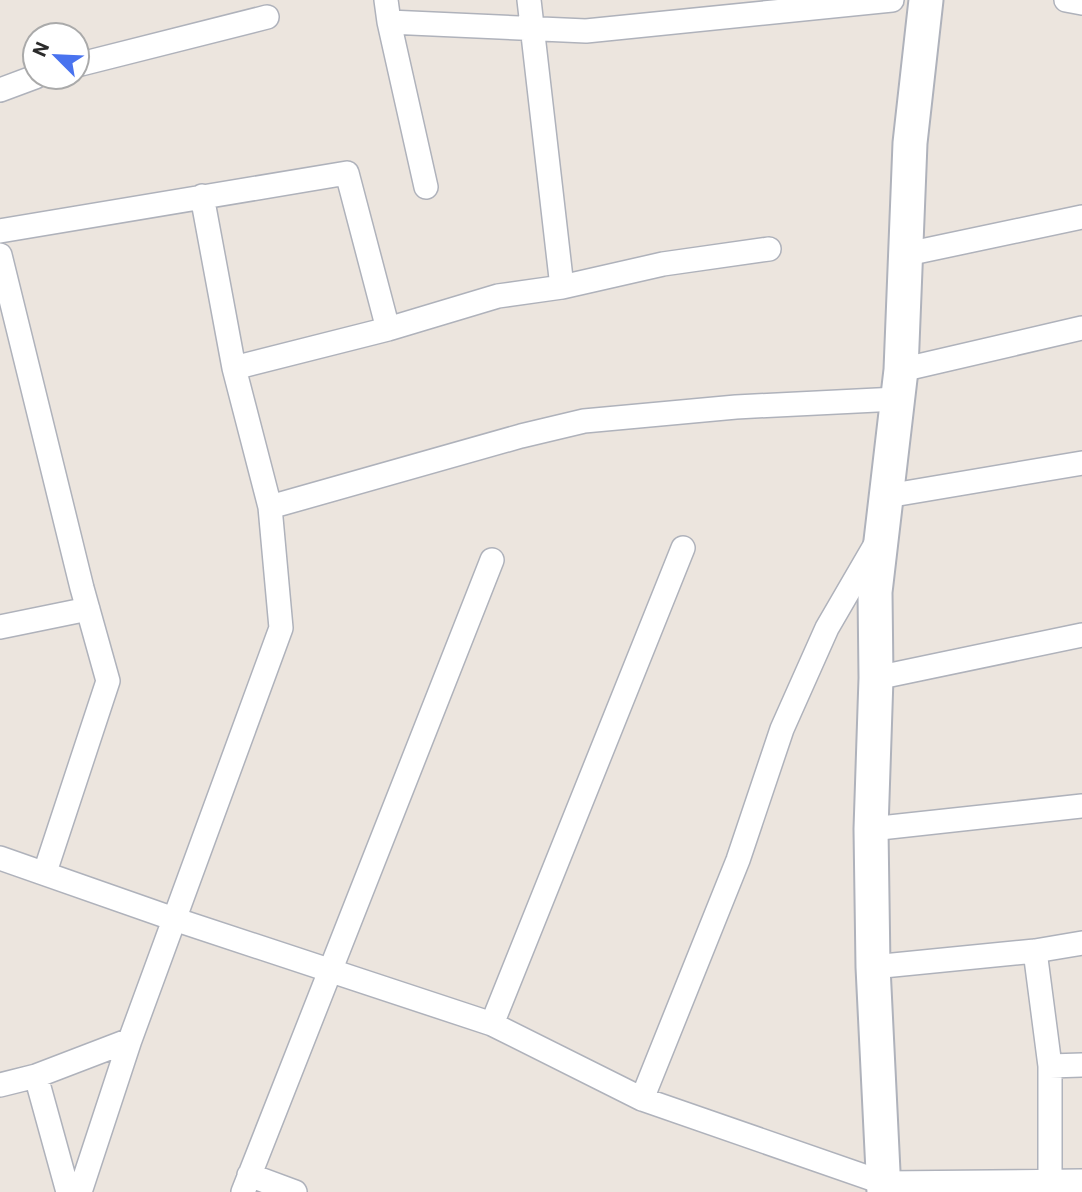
<svg xmlns="http://www.w3.org/2000/svg" width="1082" height="1192" font-family="Roboto,sans-serif">
	<rect width="100%" height="100%" fill="#ece5de"/>
	<g fill="none" stroke-linecap="round" stroke-linejoin="round">
		<defs>
			<path id="street" d="M 386,0 L 389,22 L 586,31 L 892,0
				M 529,0 L 562,287
				M 1066,0 L 1082,3
				M 389,22 L 426,187
				M 77,65 L 267,17
				M 0,90 L 35,77
				M 0,231 L 347,173 L 388,329
				M 907,254 L 1082,217
				M 0,255 L 82,588 L 108,681 L 45,872
				M 234,368 L 388,329 L 498,296 L 562,287 L 663,264 L 769,249
				M 901,370 L 1082,328
				M 887,496 L 1082,463
				M 270,507 L 521,436 L 584,421 L 736,407 L 897,399
				M 0,627 L 88,609
				M 876,678 L 1082,635
				M 871,829 L 1082,806
				M 0,858 L 174,919 L 492,1024 L 642,1099 L 884,1183 L 1082,1181
				M 1035,951 L 1050,1066
				M 873,967 L 1035,951 L 1082,943
				M 492,1024 L 683,548
				M 36,1076 L 68,1192
				M 0,1085 L 36,1076 L 130,1040
				M 642,1099 L 738,860 L 782,729 L 827,628 L 877,542
				M 249,1175 L 295,1192
				M 80,1192 L 130,1040 L 281,628 L 270,507 L 234,368 L 202,196
				M 243,1192 L 492,560
				M 1050,1192 L 1050,1066 L 1082,1065"/>
			<path id="secondary" d="M 884,1192 L 873,967 L 871,829 L 876,678 L 875,592 L 901,370 L 910,143 L 926,0"/>
		</defs>
		<use href="#street" stroke="#afb2bb" stroke-width="26"/>
		<use href="#secondary" stroke="#afb2bb" stroke-width="37"/>
		<use href="#street" stroke="#fff" stroke-width="23"/>
		<use href="#secondary" stroke="#fff" stroke-width="33"/>
	</g>
	<g transform="translate(56 56) rotate(294)"><circle r="33" fill="#ffffff" stroke="#aaaaaa" stroke-width="2"/>
	<path d="M0-5L12 26L0 18L-12 26Z" fill="#4973ef"/>
	<text y="-10" font-size="19" font-weight="bold" text-anchor="middle" fill="#2b2b2b">N</text>
	</g>
</svg>
